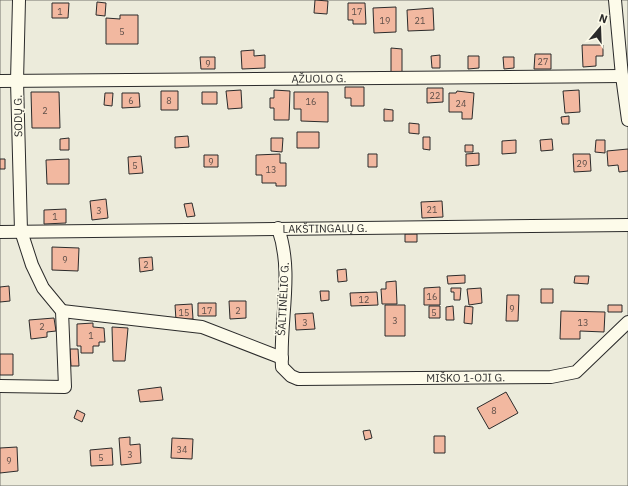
<svg xmlns="http://www.w3.org/2000/svg" width="628" height="486" font-family="'IBM Plex Sans',sans-serif">
	<rect width="100%" height="100%" fill="#fdfbea"/>
	<path fill="#ecebdb" stroke="#74746e" d="M 0,0 L 628,0 L 628,486 L 0,486 Z"/>
	<path fill="#f2b8a0" stroke="#2b2b2b" d="M 315,0 L 328,1 L 327,14 L 314,13 Z
		M 97,2 L 106,3 L 105,16 L 96,15 Z
		M 52,3 L 69,3 L 68,18 L 52,18 Z
		M 348,3 L 365,3 L 366,24 L 353,24 L 353,20 L 348,20 Z
		M 396,7 L 396,32 L 374,33 L 373,8 Z
		M 433,8 L 434,30 L 408,31 L 407,10 Z
		M 120,15 L 138,15 L 138,44 L 106,44 L 106,18 L 120,19 Z
		M 582,45 L 603,45 L 603,56 L 596,56 L 596,66 L 583,67 Z
		M 391,48 L 402,49 L 402,74 L 391,74 Z
		M 254,50 L 254,56 L 265,55 L 265,68 L 242,69 L 241,51 Z
		M 535,54 L 551,54 L 551,69 L 534,69 Z
		M 440,55 L 440,68 L 432,68 L 431,56 Z
		M 468,56 L 479,56 L 479,68 L 468,69 Z
		M 200,57 L 215,57 L 215,69 L 201,69 Z
		M 503,57 L 514,57 L 514,68 L 504,69 Z
		M 345,87 L 364,87 L 364,106 L 351,106 L 351,98 L 345,98 Z
		M 427,88 L 443,88 L 443,102 L 427,103 Z
		M 241,90 L 242,108 L 228,109 L 226,91 Z
		M 274,90 L 290,91 L 289,120 L 274,120 L 274,108 L 270,108 L 270,98 L 274,98 Z
		M 579,90 L 580,112 L 565,113 L 563,91 Z
		M 161,91 L 178,91 L 178,110 L 161,110 Z
		M 457,91 L 474,93 L 472,119 L 462,119 L 462,112 L 449,112 L 449,93 L 456,93 Z
		M 31,92 L 59,92 L 60,128 L 32,128 Z
		M 202,92 L 217,92 L 217,104 L 202,104 Z
		M 294,92 L 328,92 L 328,122 L 301,121 L 301,109 L 294,109 Z
		M 105,93 L 113,93 L 112,106 L 104,105 Z
		M 122,93 L 139,93 L 140,107 L 122,108 Z
		M 384,109 L 393,110 L 393,121 L 384,121 Z
		M 569,116 L 569,124 L 562,124 L 561,117 Z
		M 409,123 L 419,124 L 419,134 L 409,133 Z
		M 297,132 L 319,132 L 319,148 L 297,148 Z
		M 188,136 L 189,147 L 175,148 L 175,137 Z
		M 423,137 L 430,137 L 430,150 L 423,149 Z
		M 69,138 L 69,150 L 60,150 L 60,139 Z
		M 271,138 L 283,138 L 282,152 L 271,151 Z
		M 552,139 L 553,150 L 541,151 L 540,140 Z
		M 516,140 L 516,153 L 502,154 L 502,141 Z
		M 596,140 L 605,140 L 605,153 L 595,152 Z
		M 465,145 L 473,145 L 473,152 L 465,152 Z
		M 628,149 L 628,171 L 619,172 L 618,165 L 608,166 L 607,151 Z
		M 479,153 L 479,165 L 466,166 L 466,154 Z
		M 280,154 L 280,163 L 286,163 L 286,186 L 276,186 L 276,183 L 262,183 L 262,175 L 256,175 L 256,155 Z
		M 368,154 L 377,154 L 377,167 L 368,167 Z
		M 573,154 L 590,154 L 591,171 L 574,172 Z
		M 204,155 L 218,155 L 218,167 L 204,167 Z
		M 141,156 L 143,173 L 129,174 L 128,157 Z
		M 0,159 L 5,159 L 5,169 L 0,169 Z
		M 69,159 L 69,184 L 47,184 L 46,160 Z
		M 106,199 L 108,218 L 92,220 L 90,201 Z
		M 442,201 L 443,217 L 422,218 L 421,202 Z
		M 192,203 L 195,216 L 187,217 L 184,204 Z
		M 66,209 L 66,223 L 44,224 L 44,210 Z
		M 405,234 L 417,234 L 417,242 L 405,242 Z
		M 52,247 L 79,248 L 78,271 L 52,270 Z
		M 152,257 L 153,270 L 140,272 L 139,258 Z
		M 346,269 L 347,281 L 338,282 L 337,270 Z
		M 465,275 L 465,283 L 448,284 L 447,276 Z
		M 575,276 L 589,276 L 588,284 L 574,283 Z
		M 396,281 L 397,304 L 382,304 L 381,289 L 386,289 L 386,282 Z
		M 9,286 L 10,301 L 0,302 L 0,287 Z
		M 440,287 L 440,305 L 424,305 L 424,288 Z
		M 451,288 L 461,288 L 460,300 L 454,300 L 454,292 L 451,292 Z
		M 481,288 L 482,303 L 469,305 L 467,289 Z
		M 541,289 L 553,289 L 553,303 L 541,303 Z
		M 320,291 L 329,291 L 329,300 L 321,301 Z
		M 377,292 L 378,305 L 351,306 L 350,293 Z
		M 507,295 L 519,295 L 518,321 L 506,321 Z
		M 229,301 L 246,301 L 246,318 L 230,319 Z
		M 198,303 L 216,303 L 216,316 L 198,316 Z
		M 192,304 L 193,319 L 176,320 L 175,305 Z
		M 385,305 L 405,305 L 405,336 L 385,336 Z
		M 608,305 L 622,305 L 622,312 L 608,312 Z
		M 429,306 L 440,306 L 440,318 L 429,318 Z
		M 453,306 L 454,320 L 446,320 L 446,307 Z
		M 465,306 L 473,307 L 472,324 L 464,323 Z
		M 561,311 L 605,312 L 604,332 L 580,331 L 580,339 L 560,339 Z
		M 313,313 L 315,329 L 296,330 L 295,314 Z
		M 54,318 L 56,331 L 47,332 L 47,337 L 31,339 L 29,320 Z
		M 93,323 L 93,327 L 104,328 L 105,342 L 99,342 L 99,346 L 93,346 L 93,353 L 81,353 L 81,346 L 77,346 L 77,324 Z
		M 112,327 L 128,328 L 125,361 L 113,361 Z
		M 70,349 L 78,349 L 79,366 L 71,366 Z
		M 0,354 L 13,354 L 13,375 L 0,375 Z
		M 161,387 L 163,400 L 140,402 L 138,390 Z
		M 506,392 L 518,413 L 489,429 L 477,408 Z
		M 77,410 L 85,414 L 82,422 L 74,418 Z
		M 370,430 L 372,438 L 365,440 L 363,431 Z
		M 434,436 L 445,436 L 445,453 L 434,453 Z
		M 130,437 L 130,445 L 140,444 L 141,463 L 121,465 L 119,438 Z
		M 172,438 L 193,439 L 192,459 L 171,458 Z
		M 17,447 L 18,471 L 0,473 L 0,448 Z
		M 112,448 L 113,465 L 91,466 L 90,450 Z"/>
	<g fill="none" stroke-linecap="round" stroke-linejoin="round">
		<defs>
			<g id="street">
				<path d="M 615,0 L 622,76 L 628,120"/>
				<path id="s1" d="M 0,81 L 622,76"/>
				<path id="s2" d="M 278,228 C 294,274 279,320 282,367 L 291,376 L 298,379 L 551,377 L 576,372 L 628,322"/>
				<path id="s3" d="M 0,232 L 628,225"/>
				<path d="M 62,311 L 202,327 L 282,358"/>
				<path d="M 0,386 L 65,387 L 62,311 L 43,288 L 32,265 L 21,231 L 17,81 L 19,0"/>
			</g>
		</defs>
		<use href="#street" stroke="#2b2b2b" stroke-width="14"/>
		<use href="#street" stroke="#fdfbea" stroke-width="12"/>
	</g>
	<g text-anchor="middle" dominant-baseline="central" stroke-width="3" stroke-linejoin="round" paint-order="stroke">
		<g font-size="9" fill="#5d4e48">
			<text x="60" y="11">1</text>
			<text x="357" y="11">17</text>
			<text x="385" y="20">19</text>
			<text x="420" y="20">21</text>
			<text x="122" y="31">5</text>
			<text x="543" y="61">27</text>
			<text x="208" y="63">9</text>
			<text x="435" y="95">22</text>
			<text x="131" y="100">6</text>
			<text x="169" y="100">8</text>
			<text x="311" y="101">16</text>
			<text x="461" y="103">24</text>
			<text x="45" y="110">2</text>
			<text x="211" y="161">9</text>
			<text x="582" y="163">29</text>
			<text x="135" y="165">5</text>
			<text x="271" y="169">13</text>
			<text x="432" y="209">21</text>
			<text x="99" y="210">3</text>
			<text x="55" y="216">1</text>
			<text x="65" y="259">9</text>
			<text x="146" y="264">2</text>
			<text x="432" y="296">16</text>
			<text x="364" y="299">12</text>
			<text x="512" y="308">9</text>
			<text x="207" y="310">17</text>
			<text x="238" y="310">2</text>
			<text x="184" y="312">15</text>
			<text x="434" y="312">5</text>
			<text x="395" y="320">3</text>
			<text x="305" y="322">3</text>
			<text x="583" y="322">13</text>
			<text x="42" y="326">2</text>
			<text x="91" y="335">1</text>
			<text x="494" y="410">8</text>
			<text x="182" y="449">34</text>
			<text x="130" y="454">3</text>
			<text x="101" y="457">5</text>
			<text x="9" y="460">9</text>
		</g>
		<g font-size="11" fill="#2b2b2b" stroke="#fdfbea">
			<text stroke="none"><textPath href="#s1" startOffset="319">ĄŽUOLO G.</textPath></text>
			<text transform="translate(18 116) rotate(-91)">SODŲ G.</text>
			<text stroke="none"><textPath href="#s3" startOffset="325">LAKŠTINGALŲ G.</textPath></text>
			<text transform="translate(283 299) rotate(-87)">ŠALTINĖLIO G.</text>
			<text stroke="none"><textPath href="#s2" startOffset="328">MIŠKO 1-OJI G.</textPath></text>
		</g>
	</g>
	<g transform="translate(600 28) rotate(19)" stroke="#fdfbea" stroke-width="3" paint-order="stroke">
	<path d="M0-3L7 15L0 10L-7 15Z" fill="#2b2b2b"/>
	<text y="-6" font-size="11" font-weight="bold" text-anchor="middle" fill="#2b2b2b">N</text>
	</g>
</svg>
